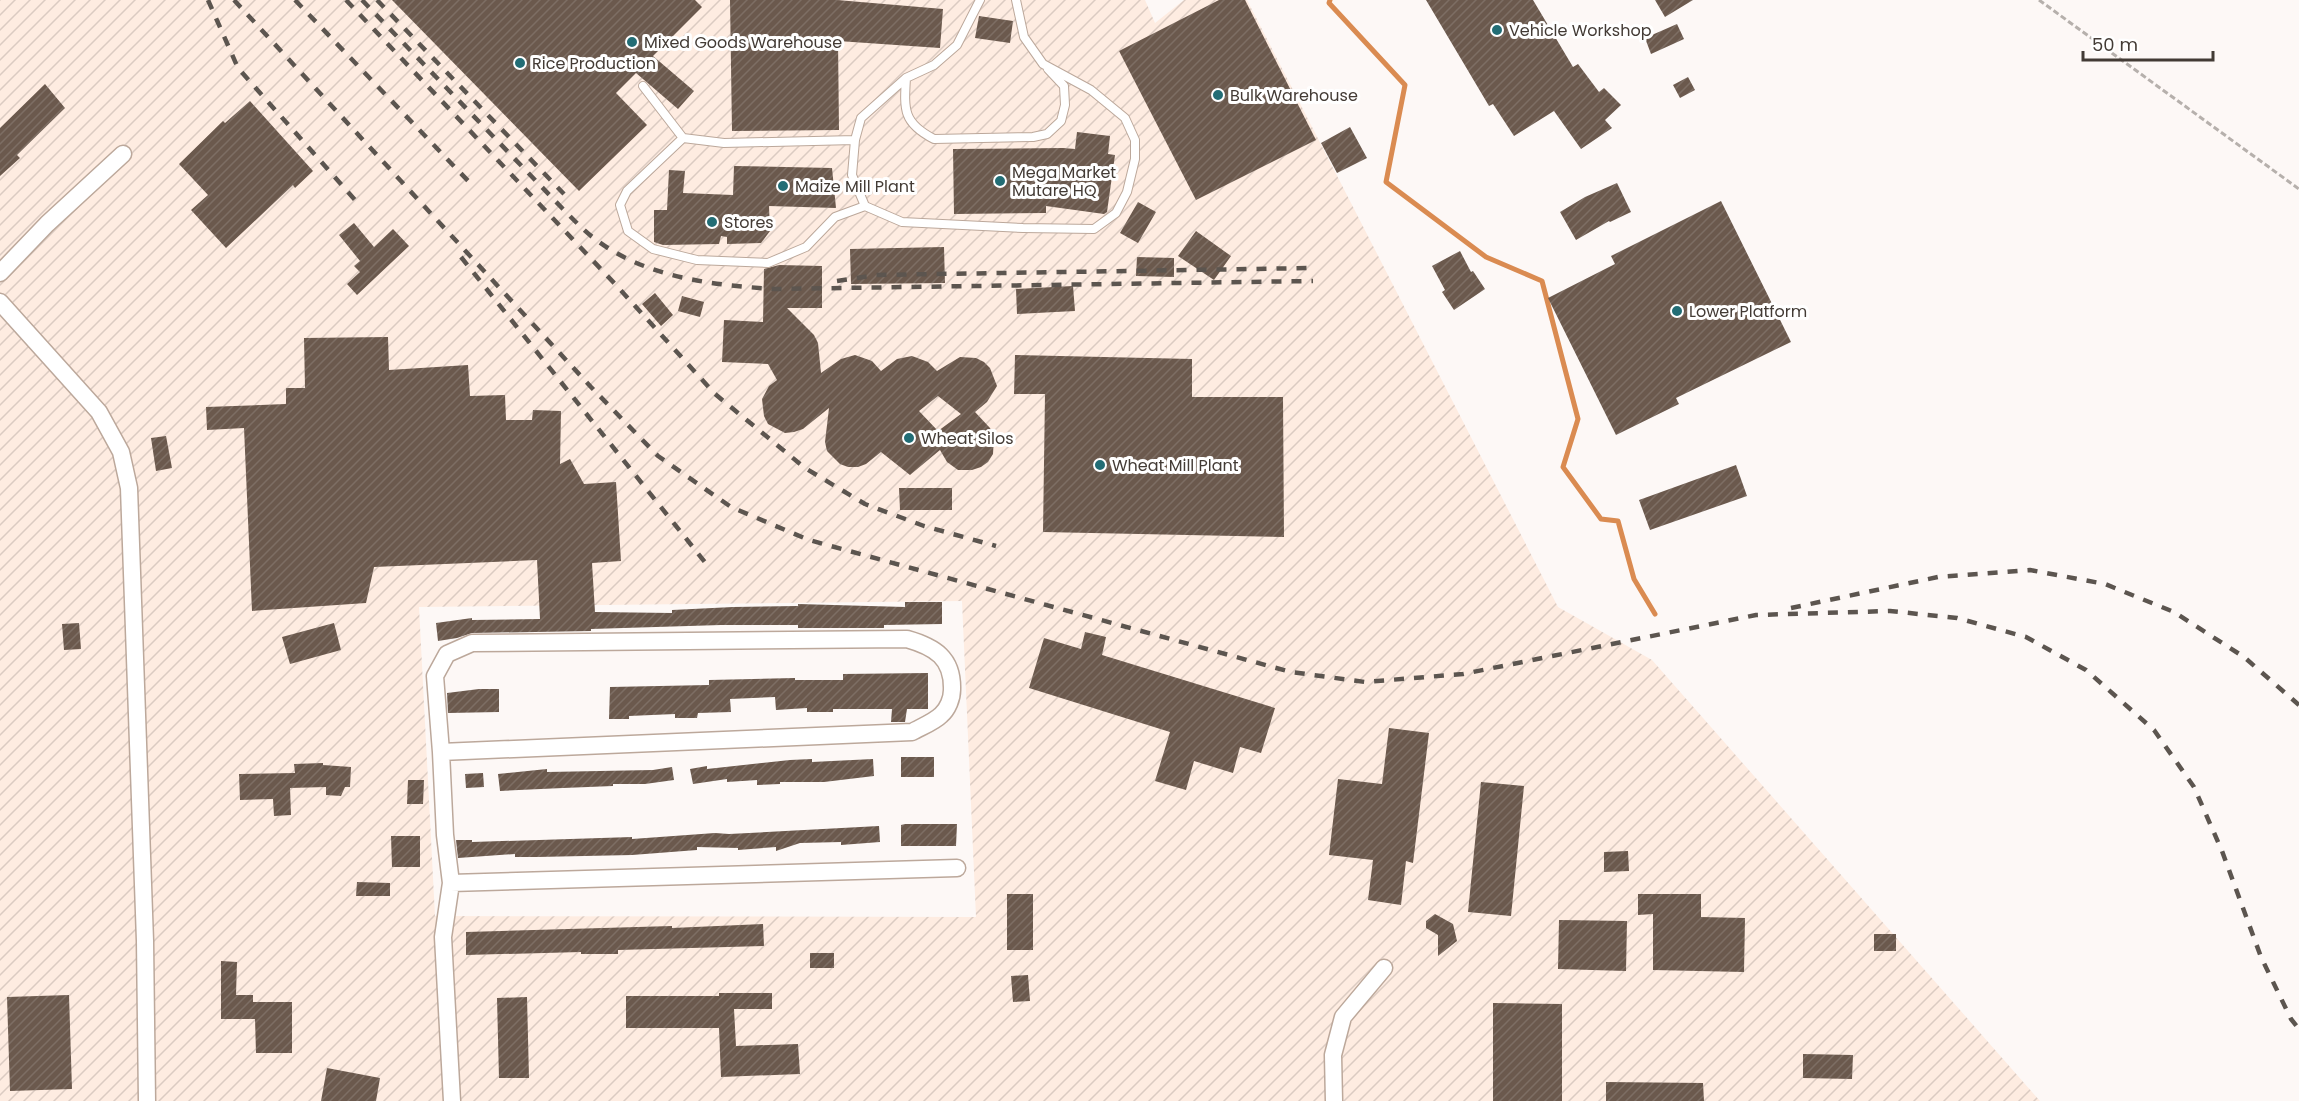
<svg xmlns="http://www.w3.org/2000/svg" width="2299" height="1101" font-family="Poppins,sans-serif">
	<defs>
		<pattern id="industrial-furrows" width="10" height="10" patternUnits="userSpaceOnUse" patternTransform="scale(1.5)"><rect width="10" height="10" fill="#feece1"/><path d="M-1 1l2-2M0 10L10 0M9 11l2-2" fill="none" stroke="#dbcbc2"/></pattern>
		<pattern id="building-hatch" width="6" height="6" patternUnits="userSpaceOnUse" patternTransform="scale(1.5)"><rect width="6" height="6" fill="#6b594d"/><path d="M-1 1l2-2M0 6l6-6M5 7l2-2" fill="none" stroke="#7d6e64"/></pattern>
	</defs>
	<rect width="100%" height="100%" fill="#fdf8f6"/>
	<path fill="url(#industrial-furrows)" fill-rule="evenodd" d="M 0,0 L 1145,0 L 1155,23 L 1184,0 L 1247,0 L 1558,607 L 1652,660 L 2040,1101 L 0,1101 ZM 962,601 L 976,917 L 435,916 L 419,607 Z"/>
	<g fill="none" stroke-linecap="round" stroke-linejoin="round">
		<path stroke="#da8b51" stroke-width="5" d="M 1330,0 L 1329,3 L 1405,85 L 1386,182 L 1486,257 L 1542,281 L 1578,419 L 1563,467 L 1601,519 L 1618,521 L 1634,579 L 1655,614"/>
	</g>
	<path fill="url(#building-hatch)" fill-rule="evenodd" d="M 392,0 L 695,0 L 702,7 L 653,56 L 694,91 L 678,109 L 636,73 L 616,93 L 647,125 L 579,191 Z
		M 730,0 L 837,0 L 943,9 L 940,48 L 838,41 L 839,130 L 732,131 Z
		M 1219,0 L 1245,0 L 1316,140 L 1196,200 L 1119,51 Z
		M 1426,0 L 1533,0 L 1573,67 L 1578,64 L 1599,92 L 1604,88 L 1621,105 L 1605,120 L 1612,128 L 1581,149 L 1554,111 L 1514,136 L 1493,104 L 1489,106 Z
		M 1655,0 L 1693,0 L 1665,17 Z
		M 979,16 L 1013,21 L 1010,43 L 975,38 Z
		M 1677,24 L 1684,39 L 1651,54 L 1645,38 Z
		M 1688,77 L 1695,90 L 1680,98 L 1673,85 Z
		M 45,84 L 65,108 L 17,155 L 20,158 L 0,176 L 0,128 Z
		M 250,101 L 313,171 L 295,188 L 293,185 L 226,248 L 191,210 L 208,195 L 179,164 L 223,121 L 225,123 Z
		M 1350,127 L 1367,158 L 1337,173 L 1321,143 Z
		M 1077,132 L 1110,136 L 1108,154 L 1115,155 L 1107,212 L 1104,214 L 1046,206 L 1046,213 L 954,214 L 953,149 L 1063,148 L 1075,149 Z
		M 734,166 L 832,168 L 836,208 L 769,206 L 770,231 L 761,243 L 727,244 L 727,237 L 721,236 L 719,244 L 663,245 L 654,242 L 654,210 L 667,210 L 669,170 L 685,171 L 683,193 L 733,195 Z
		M 1617,183 L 1631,212 L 1610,222 L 1609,221 L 1576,240 L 1560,212 L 1585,197 Z
		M 1721,201 L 1791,342 L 1676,398 L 1679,404 L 1616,435 L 1548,298 L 1615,264 L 1611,256 Z
		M 1138,202 L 1156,212 L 1138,243 L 1120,233 Z
		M 354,223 L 374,247 L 393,229 L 409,246 L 357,295 L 347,284 L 360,272 L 354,266 L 360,261 L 339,235 Z
		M 1196,231 L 1231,256 L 1214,280 L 1178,256 Z
		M 944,247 L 945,283 L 851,284 L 850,249 Z
		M 1460,251 L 1471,272 L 1473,271 L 1485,289 L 1454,310 L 1442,292 L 1445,290 L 1432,266 Z
		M 1137,257 L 1174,258 L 1174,277 L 1136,276 Z
		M 779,265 L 822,266 L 822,308 L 787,308 L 814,335 L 818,343 L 821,373 L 841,359 L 855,355 L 872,361 L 881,371 L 897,359 L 912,356 L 928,362 L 937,371 L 960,357 L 976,358 L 984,362 L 990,368 L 997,386 L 987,402 L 975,412 L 990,428 L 994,436 L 993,454 L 988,462 L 981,467 L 972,470 L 958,470 L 947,462 L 940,450 L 910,475 L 881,452 L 866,464 L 858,467 L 848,467 L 840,464 L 827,451 L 825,442 L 829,408 L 803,429 L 794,432 L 785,433 L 768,424 L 764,416 L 762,399 L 769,386 L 777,380 L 768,364 L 722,362 L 724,320 L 763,322 L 764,269 ZM 938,396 L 961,414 L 938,431 L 919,411 Z
		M 1073,286 L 1075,311 L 1017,314 L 1016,289 Z
		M 655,293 L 673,315 L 661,326 L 642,304 Z
		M 682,296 L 704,302 L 700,317 L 678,311 Z
		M 388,337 L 389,370 L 468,365 L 470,396 L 505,395 L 506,420 L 532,420 L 533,410 L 561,411 L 560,464 L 570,459 L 584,484 L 616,482 L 621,561 L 592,563 L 595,612 L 672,613 L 672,610 L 733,607 L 798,606 L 798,604 L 905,607 L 905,602 L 942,602 L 942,624 L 884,625 L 884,628 L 798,628 L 798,625 L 721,625 L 591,629 L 591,631 L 472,633 L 457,638 L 438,641 L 436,623 L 472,618 L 472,620 L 540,619 L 537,560 L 374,567 L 366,603 L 252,611 L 244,428 L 207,430 L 206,407 L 286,404 L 286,388 L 305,388 L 304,338 Z
		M 1015,355 L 1192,359 L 1192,397 L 1283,397 L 1284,537 L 1043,532 L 1045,394 L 1014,394 Z
		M 166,436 L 172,468 L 156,471 L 151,438 Z
		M 1736,465 L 1747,496 L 1650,530 L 1639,500 Z
		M 899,488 L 952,488 L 952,510 L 900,510 Z
		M 79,623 L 81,649 L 64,650 L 62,624 Z
		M 334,623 L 341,650 L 290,664 L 282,637 Z
		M 1085,632 L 1106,637 L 1102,655 L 1275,708 L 1261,753 L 1240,747 L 1233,773 L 1194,761 L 1186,790 L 1155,781 L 1170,732 L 1029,688 L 1044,638 L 1081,649 Z
		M 928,673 L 928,709 L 907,709 L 905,722 L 891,722 L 892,709 L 833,709 L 833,712 L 807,712 L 807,708 L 776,710 L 775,697 L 730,699 L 731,712 L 698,713 L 697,718 L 675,718 L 675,714 L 629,716 L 629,719 L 609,719 L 610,687 L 709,685 L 709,680 L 795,678 L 795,680 L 843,680 L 843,674 Z
		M 479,689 L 499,689 L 499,712 L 448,713 L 447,693 Z
		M 1389,728 L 1429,733 L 1413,863 L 1406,861 L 1401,905 L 1368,900 L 1373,860 L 1329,855 L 1338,779 L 1382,784 Z
		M 901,757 L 934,757 L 934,777 L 901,777 Z
		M 812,759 L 812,762 L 873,759 L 874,776 L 824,782 L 780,782 L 780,784 L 757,785 L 757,780 L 727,782 L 727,779 L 693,784 L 690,769 L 707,766 L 707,769 L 790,760 Z
		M 323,763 L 323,765 L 351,767 L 350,787 L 345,787 L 341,796 L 326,795 L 326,787 L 290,788 L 291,815 L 274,816 L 273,799 L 240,800 L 239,774 L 295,773 L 294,764 Z
		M 672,767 L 674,780 L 645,784 L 613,784 L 613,786 L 563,788 L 500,791 L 498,774 L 547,769 L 547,772 L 653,770 Z
		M 483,773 L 484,787 L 466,788 L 465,774 Z
		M 408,780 L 424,780 L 423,804 L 407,804 Z
		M 1481,782 L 1524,786 L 1511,916 L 1468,912 Z
		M 905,824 L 957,824 L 956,846 L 901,846 L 901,825 Z
		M 879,826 L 880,842 L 841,845 L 841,842 L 800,843 L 776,851 L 776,847 L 738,850 L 738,848 L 697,847 L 697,850 L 632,855 L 537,857 L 515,857 L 515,854 L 458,858 L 456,840 L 472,840 L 472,842 L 632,837 L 632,839 L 715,833 L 729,834 Z
		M 391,836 L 420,836 L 420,867 L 392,867 Z
		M 1628,851 L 1629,871 L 1604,872 L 1604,852 Z
		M 357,882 L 390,883 L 390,896 L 356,896 Z
		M 1007,894 L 1033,894 L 1033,950 L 1007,950 Z
		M 1638,894 L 1701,894 L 1701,917 L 1745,918 L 1744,972 L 1653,970 L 1653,914 L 1638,915 Z
		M 1435,914 L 1453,924 L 1457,941 L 1438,956 L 1438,935 L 1426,928 L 1426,921 Z
		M 1559,920 L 1627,921 L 1626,971 L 1558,969 Z
		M 763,924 L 764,946 L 618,950 L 618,954 L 581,954 L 581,952 L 466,955 L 466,932 L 672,926 L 672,928 Z
		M 1874,934 L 1896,934 L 1896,951 L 1874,951 Z
		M 810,953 L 834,953 L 834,968 L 810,968 Z
		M 221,961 L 237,962 L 236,995 L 253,995 L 253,1002 L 292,1002 L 292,1053 L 256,1053 L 255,1019 L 221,1019 Z
		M 1028,975 L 1030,1001 L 1013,1002 L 1011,976 Z
		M 719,993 L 772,993 L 772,1009 L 734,1009 L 736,1046 L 798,1044 L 800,1074 L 721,1077 L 719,1028 L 626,1028 L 626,996 L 719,996 Z
		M 69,995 L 72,1089 L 10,1091 L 7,997 Z
		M 527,997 L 529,1078 L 499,1078 L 497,998 Z
		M 1493,1003 L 1562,1004 L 1562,1101 L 1493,1101 Z
		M 1803,1054 L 1853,1055 L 1852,1079 L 1803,1078 Z
		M 327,1068 L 380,1078 L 376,1101 L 321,1101 Z
		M 1606,1082 L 1703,1083 L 1704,1101 L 1606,1101 Z"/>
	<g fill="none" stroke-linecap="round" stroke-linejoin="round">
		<defs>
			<path id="lane" d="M 980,0 L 957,45 L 934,65 L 906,78 L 861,118 L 855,140 L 852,175 L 865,206 L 902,222 L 1023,228 L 1094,229 L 1116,213 L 1127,192 L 1135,159 L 1135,140 L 1125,118 L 1091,90 L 1043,64 L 1024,37 L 1016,0
				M 906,78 C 904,110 903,123 934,139 L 1033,137 L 1047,134 L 1061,121 L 1065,105 L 1064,86 L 1048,69
				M 643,86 L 683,138 L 724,143 L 855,140
				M 683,138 L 627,191 L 620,205 L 628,231 L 653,249 L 697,260 L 768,263 L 806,247 L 835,217 L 865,206"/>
			<path id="street" d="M 0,273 L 47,224 L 123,154
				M 0,302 L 99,412 L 121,452 L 129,488 L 145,941 L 147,1101
				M 441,752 L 912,732 C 921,727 934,722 941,715 C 948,709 952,698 952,690 C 953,658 935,647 907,639 L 472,643 L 447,654 L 435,676 L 441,752 L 445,835 L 451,883 L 443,937 L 452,1101
				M 451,883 L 957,868
				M 1334,1101 L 1333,1055 L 1343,1017 L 1384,968"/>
		</defs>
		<use href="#lane" stroke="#bca89b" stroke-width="10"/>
		<use href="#street" stroke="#bca89b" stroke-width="19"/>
		<path stroke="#b6b0ac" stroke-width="3" stroke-dasharray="6 3" stroke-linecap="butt" d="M 2039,0 L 2299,189"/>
		<use href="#lane" stroke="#fff" stroke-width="8"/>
		<use href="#street" stroke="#fff" stroke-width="16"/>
		<path stroke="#5c554f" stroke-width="4.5" stroke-dasharray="10 10" stroke-linecap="butt" d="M 208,0 L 238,68 L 356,201
			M 234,0 L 591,387 L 658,456 L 731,507 L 809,540 L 1291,672 L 1365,682 L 1463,674 L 1756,615 L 1890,611 L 1957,618 L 2026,637 L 2086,670 L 2154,730 L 2194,787 L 2222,851 L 2261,957 L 2291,1019 L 2299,1029
			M 295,0 L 472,185
			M 346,0 L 616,285 L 715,394 L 805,468 L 865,504 L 924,526 L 996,546
			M 362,0 L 562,208 C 573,219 583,230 595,239 C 646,278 713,285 774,289 L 1313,281
			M 377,0 L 564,194
			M 461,257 L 708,566
			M 837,281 L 876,275 L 1313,268
			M 1791,608 L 1938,577 L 2030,570 L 2105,584 L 2174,612 L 2244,657 L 2299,705"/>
	</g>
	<g fill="#226d75" stroke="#fff" stroke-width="2">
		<circle cx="1497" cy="30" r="6"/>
		<circle cx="632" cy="42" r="6"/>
		<circle cx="520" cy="63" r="6"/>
		<circle cx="1218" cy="95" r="6"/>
		<circle cx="1000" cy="181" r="6"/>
		<circle cx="783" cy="186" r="6"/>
		<circle cx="712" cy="222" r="6"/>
		<circle cx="1677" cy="311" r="6"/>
		<circle cx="909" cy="438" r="6"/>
		<circle cx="1100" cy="465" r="6"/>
	</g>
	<g text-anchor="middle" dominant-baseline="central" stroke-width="6" stroke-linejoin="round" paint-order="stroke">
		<g font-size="16" fill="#433b35" stroke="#fff" text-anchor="start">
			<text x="1509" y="30">Vehicle Workshop</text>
			<text x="644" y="42">Mixed Goods Warehouse</text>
			<text x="532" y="63">Rice Production</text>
			<text x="1230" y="95">Bulk Warehouse</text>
			<text x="1012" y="172">Mega Market<tspan x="1012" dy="18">Mutare HQ</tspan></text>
			<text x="795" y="186">Maize Mill Plant</text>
			<text x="724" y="222">Stores</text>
			<text x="1689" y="311">Lower Platform</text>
			<text x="921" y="438">Wheat Silos</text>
			<text x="1112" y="465">Wheat Mill Plant</text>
		</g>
	</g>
	<path d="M2083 51v9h130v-9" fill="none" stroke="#433b35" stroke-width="3"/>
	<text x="2092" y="51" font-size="18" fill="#433b35" stroke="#ffffff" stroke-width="4.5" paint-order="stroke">50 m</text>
</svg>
